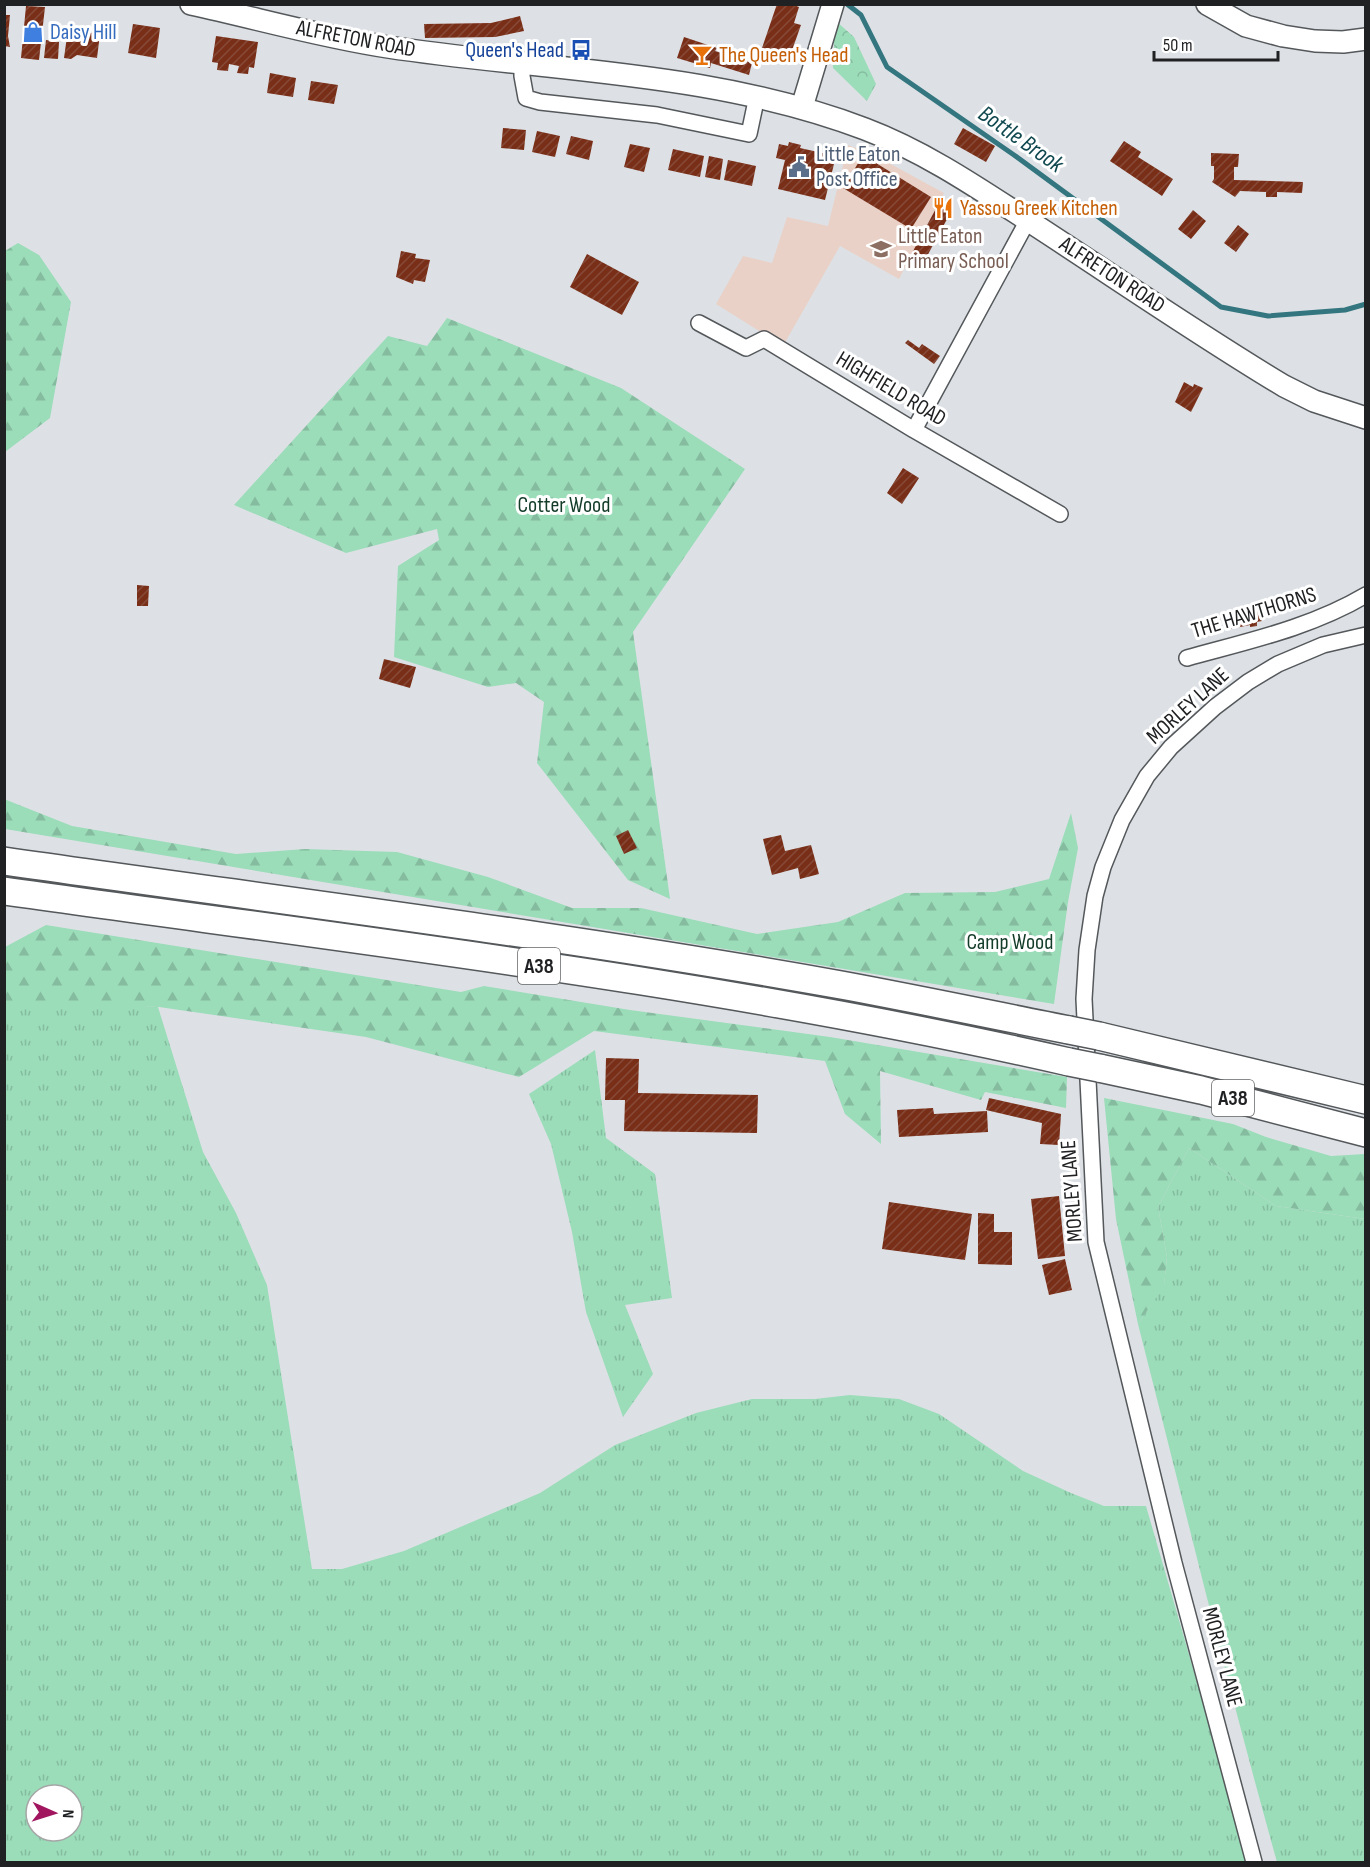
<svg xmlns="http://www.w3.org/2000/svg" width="1370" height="1867" font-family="'Sofia Sans Condensed',sans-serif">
	<defs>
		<pattern id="grass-tufts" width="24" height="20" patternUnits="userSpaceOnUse" patternTransform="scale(1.5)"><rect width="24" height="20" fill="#9bdcb9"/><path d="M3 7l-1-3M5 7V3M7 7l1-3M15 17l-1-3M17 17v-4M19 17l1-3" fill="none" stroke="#85bc9f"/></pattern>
		<pattern id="forest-firs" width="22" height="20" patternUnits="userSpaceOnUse" patternTransform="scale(1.5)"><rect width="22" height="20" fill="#9bdcb9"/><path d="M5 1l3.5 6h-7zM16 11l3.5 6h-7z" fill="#85bc9f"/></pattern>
		<pattern id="park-crowns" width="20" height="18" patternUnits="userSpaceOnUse" patternTransform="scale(1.5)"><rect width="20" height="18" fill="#9bdcb9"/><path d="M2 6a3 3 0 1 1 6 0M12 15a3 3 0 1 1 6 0" fill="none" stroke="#85bc9f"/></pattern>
		<pattern id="building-hatch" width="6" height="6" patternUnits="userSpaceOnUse" patternTransform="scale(1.5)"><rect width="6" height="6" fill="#792e17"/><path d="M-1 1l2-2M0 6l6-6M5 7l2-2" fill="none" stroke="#864a38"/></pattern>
	</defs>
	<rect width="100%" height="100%" fill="#dde1e5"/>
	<path fill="#e9d1c7" d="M 848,145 L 876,156 L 944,193 L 899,279 L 840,246 L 783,346 L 716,304 L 743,256 L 772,263 L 787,217 L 828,226 Z"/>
	<path fill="url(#grass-tufts)" fill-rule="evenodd" d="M 4,997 L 158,1007 L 203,1152 L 236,1213 L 267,1285 L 312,1569 L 342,1569 L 404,1551 L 540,1493 L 615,1445 L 696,1413 L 752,1399 L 815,1399 L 850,1395 L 899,1399 L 939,1414 L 1023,1471 L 1071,1493 L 1104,1506 L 1146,1506 L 1249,1862 L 5,1862 ZM 36,1795 L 72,1795 L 72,1831 L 36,1831 Z
		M 595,1050 L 606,1138 L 655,1174 L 672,1298 L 625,1305 L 653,1374 L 623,1417 L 586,1312 L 572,1232 L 551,1144 L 529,1094 Z
		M 1189,1148 L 1276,1206 L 1365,1219 L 1365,1862 L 1277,1862 C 1227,1684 1184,1504 1138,1324 L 1164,1285 L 1167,1257 L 1158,1207 Z"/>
	<path fill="url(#forest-firs)" d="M 18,243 L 39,255 L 71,302 L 50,418 L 5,452 L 5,251 Z
		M 447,318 L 621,388 L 745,469 L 633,632 L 670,899 L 628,880 L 537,763 L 544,702 L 516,683 L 488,687 L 394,657 L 398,566 L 439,540 L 437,529 L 346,553 L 234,505 L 388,336 L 427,346 Z
		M 4,799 L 72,826 L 236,854 L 305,849 L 397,852 L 488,877 L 572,908 L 641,908 L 757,934 L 838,922 L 905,893 L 995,892 L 1049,879 L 1071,813 L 1078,848 L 1068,902 L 1054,1004 L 5,829 Z
		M 46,925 L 461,992 L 484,986 L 630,1010 L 830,1037 L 1067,1077 L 1066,1108 L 985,1092 L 981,1100 L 880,1071 L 881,1144 L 845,1114 L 825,1061 L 594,1031 L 519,1077 L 366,1037 L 159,1007 L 5,1002 L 5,947 Z
		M 1104,1098 L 1233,1124 L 1266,1137 L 1331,1156 L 1365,1154 L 1365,1219 L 1276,1206 L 1189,1148 L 1158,1207 L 1167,1257 L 1164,1286 L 1138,1324 L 1116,1219 Z"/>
	<path fill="url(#park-crowns)" d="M 837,22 L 854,37 L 876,84 L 867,101 L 833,68 C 832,57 836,47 833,36 Z"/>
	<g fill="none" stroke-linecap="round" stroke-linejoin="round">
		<path stroke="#34767f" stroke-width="5" d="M 847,4 L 861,15 L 887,67 L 1014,155 L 1221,307 L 1268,316 L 1345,310 L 1366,304"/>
	</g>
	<path fill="url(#building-hatch)" d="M 777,4 L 791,4 L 799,7 L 794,23 L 801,25 L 790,56 L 781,60 L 774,57 L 776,53 L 762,48 Z
		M 26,6 L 45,7 L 39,60 L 21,58 Z
		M 4,15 L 10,15 L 8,36 L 10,47 L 4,46 Z
		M 520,16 L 524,31 L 495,37 L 425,38 L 424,24 L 491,23 Z
		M 133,24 L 160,28 L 156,58 L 128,53 Z
		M 68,29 L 100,34 L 97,58 L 77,55 L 71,59 L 64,58 Z
		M 216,36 L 258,42 L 254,68 L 249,67 L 248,74 L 237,73 L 239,66 L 229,64 L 228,71 L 217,70 L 218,63 L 212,62 Z
		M 684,37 L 717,48 L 715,51 L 752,63 L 749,75 L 711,63 L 710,68 L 677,58 Z
		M 46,40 L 59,42 L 58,59 L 44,58 Z
		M 270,73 L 296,78 L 293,97 L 267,93 Z
		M 311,81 L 338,85 L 334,104 L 308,100 Z
		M 503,128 L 526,130 L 524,150 L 501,148 Z
		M 963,128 L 995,146 L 986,162 L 954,144 Z
		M 537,131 L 560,136 L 555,157 L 532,152 Z
		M 571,136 L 593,141 L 589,160 L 566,154 Z
		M 1124,141 L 1141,152 L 1138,157 L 1173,179 L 1162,196 L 1110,161 Z
		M 789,142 L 801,145 L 800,148 L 836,156 L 825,200 L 778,189 L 785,160 L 776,158 L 779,144 L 788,146 Z
		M 630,144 L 650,148 L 644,172 L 624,167 Z
		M 673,149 L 704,156 L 700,177 L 668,170 Z
		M 1211,153 L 1239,154 L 1238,167 L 1234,167 L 1234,180 L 1303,182 L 1302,193 L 1277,192 L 1277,197 L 1266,197 L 1266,192 L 1240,191 L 1235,197 L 1212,182 L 1214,179 L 1214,166 L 1211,166 Z
		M 863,155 L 931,197 L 911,229 L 843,188 Z
		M 709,156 L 723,159 L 720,180 L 705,177 Z
		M 728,160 L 756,166 L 752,186 L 724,180 Z
		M 940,201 L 953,208 L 925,260 L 912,253 Z
		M 1193,210 L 1206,221 L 1191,239 L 1178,229 Z
		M 1238,225 L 1249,234 L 1236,252 L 1224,243 Z
		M 401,251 L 416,254 L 415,258 L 430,260 L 425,282 L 414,280 L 413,284 L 396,277 Z
		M 587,254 L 639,282 L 622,315 L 570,287 Z
		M 908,340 L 919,348 L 922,344 L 940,356 L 934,364 L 905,343 Z
		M 1184,382 L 1193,387 L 1194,384 L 1203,388 L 1191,412 L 1175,402 Z
		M 903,468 L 919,478 L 902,504 L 887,493 Z
		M 137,585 L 149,586 L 148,606 L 137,606 Z
		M 1259,607 L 1262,621 L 1257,622 L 1257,626 L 1250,627 L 1250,625 L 1230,629 L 1227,614 Z
		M 384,659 L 416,667 L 410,688 L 379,679 Z
		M 628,830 L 637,848 L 624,854 L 616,836 Z
		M 781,835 L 785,851 L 811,845 L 819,874 L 800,879 L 798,868 L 772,875 L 763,839 Z
		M 606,1058 L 639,1059 L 638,1093 L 758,1095 L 757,1133 L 624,1131 L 625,1100 L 605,1100 Z
		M 989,1098 L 1061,1114 L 1059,1145 L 1040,1144 L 1042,1123 L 986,1110 Z
		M 933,1108 L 934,1114 L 987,1111 L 988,1132 L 899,1137 L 897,1110 Z
		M 1059,1196 L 1065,1256 L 1038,1259 L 1031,1199 Z
		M 889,1202 L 972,1214 L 965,1260 L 882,1249 Z
		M 978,1213 L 994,1214 L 994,1232 L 1012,1232 L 1012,1265 L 978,1264 Z
		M 1065,1259 L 1072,1290 L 1049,1295 L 1042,1265 Z"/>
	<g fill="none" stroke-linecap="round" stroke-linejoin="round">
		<defs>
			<path id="street" d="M 522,63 L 522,76 L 526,98 L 540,102 L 657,115 L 749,134 L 757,96
				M 699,323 L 746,348 L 764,339 L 914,430 L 1060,514
				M 914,430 L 1028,220
				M 1187,658 C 1248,641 1310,628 1366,595
				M 1254,1862 L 1174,1563 L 1096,1242 L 1084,999 L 1087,950 L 1095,896 L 1103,867 L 1122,820 L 1147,776 L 1171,747 L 1215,707 L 1248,682 L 1278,664 L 1323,645 L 1366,635"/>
			<path id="secondary" d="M 191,4 C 256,18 321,37 388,47 C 547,71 713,71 865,129 C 926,152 981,190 1035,225 C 1118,279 1199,335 1284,386 L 1314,401 L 1366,418
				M 1207,4 L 1246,26 L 1283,36 L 1315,41 L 1343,42 L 1366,39
				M 802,107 L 833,4"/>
			<path id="highway" d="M 4,861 C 283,901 563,935 841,985 C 917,999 993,1015 1069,1030
				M 4,891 C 360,941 719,982 1069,1062
				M 1099,1036 L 1366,1100
				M 1099,1068 L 1201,1090 L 1366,1133"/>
		</defs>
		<use href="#street" stroke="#54585b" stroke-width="18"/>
		<use href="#secondary" stroke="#54585b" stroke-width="24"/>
		<use href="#highway" stroke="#54585b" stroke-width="30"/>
		<use href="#street" stroke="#fff" stroke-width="15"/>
		<use href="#secondary" stroke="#fff" stroke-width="21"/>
		<use href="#highway" stroke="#fff" stroke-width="27"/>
		<defs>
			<path id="highway-bridge" d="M 1069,1030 L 1099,1036
				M 1069,1062 L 1099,1068"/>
		</defs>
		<use href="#highway-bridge" stroke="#54585b" stroke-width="30" stroke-linecap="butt"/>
		<use href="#highway-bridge" stroke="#fff" stroke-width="27"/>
	</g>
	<defs>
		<symbol id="shop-bare" viewBox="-9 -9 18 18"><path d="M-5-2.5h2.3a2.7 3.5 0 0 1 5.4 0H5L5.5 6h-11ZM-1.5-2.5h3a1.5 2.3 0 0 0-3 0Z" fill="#3f7fe0" stroke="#fff" stroke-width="2.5" paint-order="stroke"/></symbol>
		<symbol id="bus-bare" viewBox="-9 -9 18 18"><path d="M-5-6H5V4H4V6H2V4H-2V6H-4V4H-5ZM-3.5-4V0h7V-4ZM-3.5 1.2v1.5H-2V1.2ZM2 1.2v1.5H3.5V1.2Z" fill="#1a4fb4" stroke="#fff" stroke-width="2.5" paint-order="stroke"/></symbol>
		<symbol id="bar-bare" viewBox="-9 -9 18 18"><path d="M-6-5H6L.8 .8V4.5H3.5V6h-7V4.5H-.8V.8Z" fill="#e8710a" stroke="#fff" stroke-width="2.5" paint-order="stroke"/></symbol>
		<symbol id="civic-bare" viewBox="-9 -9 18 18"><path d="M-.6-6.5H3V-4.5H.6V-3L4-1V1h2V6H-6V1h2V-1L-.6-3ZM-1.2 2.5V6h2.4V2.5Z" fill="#5c6f8a" stroke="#fff" stroke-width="2.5" paint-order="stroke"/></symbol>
		<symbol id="restaurant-bare" viewBox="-9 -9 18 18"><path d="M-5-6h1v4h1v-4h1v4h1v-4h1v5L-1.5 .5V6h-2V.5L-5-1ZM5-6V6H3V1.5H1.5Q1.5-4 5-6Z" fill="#e8710a" stroke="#fff" stroke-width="2.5" paint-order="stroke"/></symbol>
		<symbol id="school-bare" viewBox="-9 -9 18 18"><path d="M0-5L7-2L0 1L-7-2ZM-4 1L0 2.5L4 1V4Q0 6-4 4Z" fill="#8d6e63" stroke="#fff" stroke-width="2.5" paint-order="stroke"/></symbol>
	</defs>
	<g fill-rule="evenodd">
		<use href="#shop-bare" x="18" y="17" width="30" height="30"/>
		<use href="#bus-bare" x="566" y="35" width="30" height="30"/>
		<use href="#bar-bare" x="687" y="40" width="30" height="30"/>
		<use href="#civic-bare" x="784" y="152" width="30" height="30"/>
		<use href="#restaurant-bare" x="928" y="193" width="30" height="30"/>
		<use href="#school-bare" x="866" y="234" width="30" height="30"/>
	</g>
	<g text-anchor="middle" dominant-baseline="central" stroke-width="6" stroke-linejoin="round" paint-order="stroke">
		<g fill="#fff" stroke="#636465" stroke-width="1.5">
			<rect x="518" y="948" width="42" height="36" rx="4.5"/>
			<rect x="1212" y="1080" width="42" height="36" rx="4.5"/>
		</g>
		<g font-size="21" font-weight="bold" fill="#202123">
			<text x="539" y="966">A38</text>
			<text x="1233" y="1098">A38</text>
		</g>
		<g font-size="22" fill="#366cbe" stroke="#fff" text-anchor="start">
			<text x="50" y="32">Daisy Hill</text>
		</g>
		<g font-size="22" fill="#202123" stroke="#fff">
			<text transform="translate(356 39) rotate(11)">ALFRETON ROAD</text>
			<text transform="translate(1112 275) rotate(33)">ALFRETON ROAD</text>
			<text transform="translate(891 389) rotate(31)">HIGHFIELD ROAD</text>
			<text transform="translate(1254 613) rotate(-17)">THE HAWTHORNS</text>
			<text transform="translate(1188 706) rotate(-42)">MORLEY LANE</text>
			<text transform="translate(1072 1191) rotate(-94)">MORLEY LANE</text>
			<text transform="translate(1222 1657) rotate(75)">MORLEY LANE</text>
		</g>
		<g font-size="22" fill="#164399" stroke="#fff" text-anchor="end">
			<text x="564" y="50">Queen's Head</text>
		</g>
		<g font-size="22" fill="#c56008" stroke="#fff" text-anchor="start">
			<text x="719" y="55">The Queen's Head</text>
			<text x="960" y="208">Yassou Greek Kitchen</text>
		</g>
		<g font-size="22" fill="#4e5e75" stroke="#fff" text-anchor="start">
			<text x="816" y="154">Little Eaton<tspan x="816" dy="25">Post Office</tspan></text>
		</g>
		<g font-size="22" fill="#785e54" stroke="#fff" text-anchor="start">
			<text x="898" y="236">Little Eaton<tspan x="898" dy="25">Primary School</tspan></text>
		</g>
		<g font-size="22" fill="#123b28" stroke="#fff">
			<text x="564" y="505">Cotter Wood</text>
			<text x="1010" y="942">Camp Wood</text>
		</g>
		<g font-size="24" font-style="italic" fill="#10484f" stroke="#fff">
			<text transform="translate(1021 139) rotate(35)">Bottle Brook</text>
		</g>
	</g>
	<rect width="1370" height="1867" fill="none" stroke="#202123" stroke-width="12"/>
	<g transform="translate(54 1813) rotate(93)"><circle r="28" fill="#ffffff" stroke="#a6a6a7" stroke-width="1.5"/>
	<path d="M0-4.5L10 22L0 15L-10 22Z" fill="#a1165f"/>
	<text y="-9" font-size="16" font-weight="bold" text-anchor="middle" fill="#202123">N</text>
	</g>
	<path d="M1154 51v9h124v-9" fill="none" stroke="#202123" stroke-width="3"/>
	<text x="1163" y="51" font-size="18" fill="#202123" stroke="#ffffff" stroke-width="4.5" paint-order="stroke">50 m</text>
</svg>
